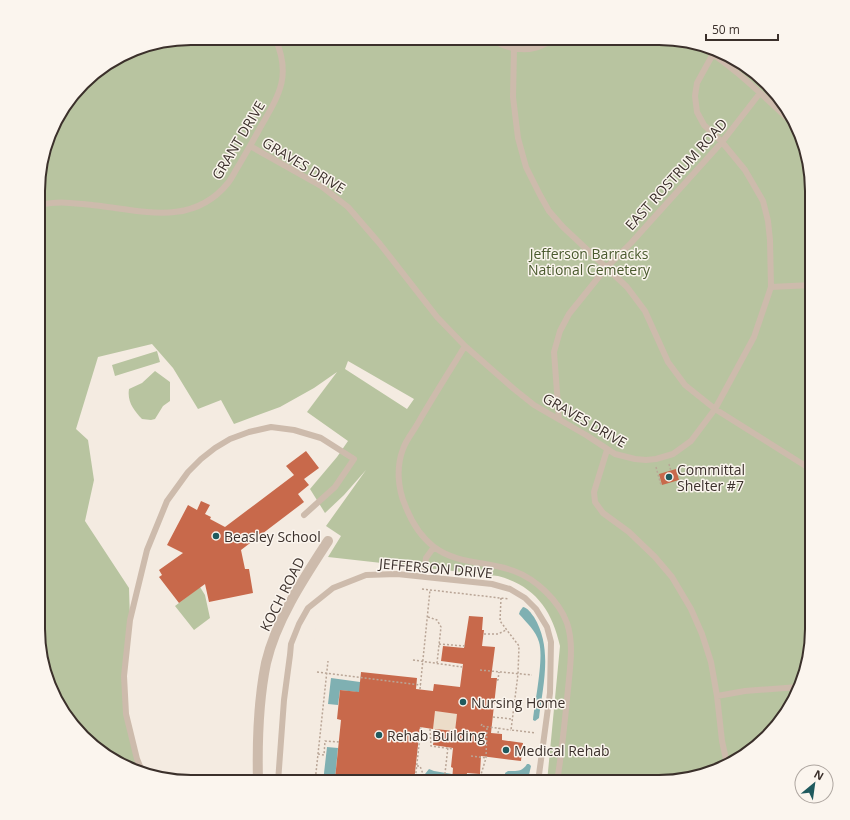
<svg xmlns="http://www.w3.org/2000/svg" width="850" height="820" font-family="'Open Sans',sans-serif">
	<rect width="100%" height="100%" fill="#f4ebe1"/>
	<path fill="#b8c4a0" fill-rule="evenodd" d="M 191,38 L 679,39 L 735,58 L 780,98 L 804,142 L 812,181 L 812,639 L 796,697 L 752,750 L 708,774 L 669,782 L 547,782 L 560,646 C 552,610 535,586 498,576 L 328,557 L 341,536 L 326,526 L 366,470 L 344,495 L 325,513 L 310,489 L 337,457 L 348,441 L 307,412 L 337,372 L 314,388 L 280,407 L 234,424 L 221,400 L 198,409 L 173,368 L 152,344 L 98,357 L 76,429 L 88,440 L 94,480 L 85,521 L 129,588 L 130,620 L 122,682 L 136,757 L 143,771 L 123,766 L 70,722 L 46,678 L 38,639 L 41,161 L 58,115 L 90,76 L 142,46 ZM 348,361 L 414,399 L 407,409 L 345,369 Z
		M 157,351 L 160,362 L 115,376 L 112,365 Z
		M 155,371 L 170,382 L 170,401 L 163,406 L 155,419 L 151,420 L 142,419 C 134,410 127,402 129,389 L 142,383 Z
		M 200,587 L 205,595 L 210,618 L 194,630 L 175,606 Z"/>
	<path fill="#ecdcc8" d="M 446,708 L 458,709 L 455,731 L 429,729 L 426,723 L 435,711 L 445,712 Z"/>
	<path fill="#7fb0b2" d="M 523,607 C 528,608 531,613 534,617 C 553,648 543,685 539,718 L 535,721 L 533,720 C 535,701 544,658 539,642 C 536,631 527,623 519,614 L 520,611 Z
		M 331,678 L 360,682 L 373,694 L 340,690 L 338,705 L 328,704 Z
		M 327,747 L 338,748 L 335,779 L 350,782 L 323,782 Z
		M 527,764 L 529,764 L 531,766 L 528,779 L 526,778 L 523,782 L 506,782 L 505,773 L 508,771 C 517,771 522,772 527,764 Z
		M 429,769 L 434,771 L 452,774 L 452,782 C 442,781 433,780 425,774 Z"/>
	<path fill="#f4ebe1" d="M 317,611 L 313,650 L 312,652 L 300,651 L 299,649 L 299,643 L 306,627 Z"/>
	<path fill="#c8694b" d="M 306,451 L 319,468 L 304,479 L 309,485 L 298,494 L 304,502 L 241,550 L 245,569 L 249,569 L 253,593 L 209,602 L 205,584 L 179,603 L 159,577 L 162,575 L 159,570 L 183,553 L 167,545 L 188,505 L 197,510 L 201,501 L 210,505 L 205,514 L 211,517 L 210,519 L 225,527 L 294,475 L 286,466 Z
		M 676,469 L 679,480 L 662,485 L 659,474 Z
		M 469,616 L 483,617 L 482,630 L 484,630 L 482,646 L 495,647 L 491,678 L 497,678 L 491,733 L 502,734 L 502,740 L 523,743 L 521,761 L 481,756 L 480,774 L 467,773 L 466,782 L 452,782 L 453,768 L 451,767 L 453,748 L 433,745 L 435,729 L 455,731 L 457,714 L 435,711 L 433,729 L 420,727 L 414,782 L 358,782 L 335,779 L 341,720 L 337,719 L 340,690 L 359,692 L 361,672 L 417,678 L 416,689 L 433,691 L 434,684 L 460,687 L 463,664 L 441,661 L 443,646 L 464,648 Z"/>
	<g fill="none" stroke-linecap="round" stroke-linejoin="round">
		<path stroke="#b9a596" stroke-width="1.5" stroke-dasharray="2 2" stroke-linecap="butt" d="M 669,464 L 671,471
			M 656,467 L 661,485
			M 422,589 L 509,599
			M 501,598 L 500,621 L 519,646 L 518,674 L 511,730 L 536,733
			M 428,617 L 437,620 L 441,627 L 437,663
			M 484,634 L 498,634 L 506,630
			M 439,644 L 465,646
			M 413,660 L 462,667
			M 480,670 L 532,675
			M 317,672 L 421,685
			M 497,680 L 498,680 L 499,672
			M 420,689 L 430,590
			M 493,717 L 512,719
			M 482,724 L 481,726 L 511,730
			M 430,729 L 431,746 L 453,749
			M 498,733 L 499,728
			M 318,754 L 324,755 L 325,741 L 339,742
			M 471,756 L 486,758
			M 417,766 L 420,766 L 423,774 L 433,782
			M 466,775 L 468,775 L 468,779 L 484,781
			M 353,781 L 353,782
			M 415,781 L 421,727
			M 479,781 L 486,758 L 487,727
			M 315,782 L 328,661"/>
		<path stroke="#cdbbac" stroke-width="6" d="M 491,39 C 510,51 533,54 553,39
			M 700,46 C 735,67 765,98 795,125
			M 514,49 L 513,97 L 518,138 L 526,167 L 540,195 L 549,211 L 563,227 L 627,287 L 645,311 L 668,362 L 685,385 L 715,409 L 812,470
			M 250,146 L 321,186 L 348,207 L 380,244 L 437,317 L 465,346 L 514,389 L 534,405 L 586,435 L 615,454 L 635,459 L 646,460 L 656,459 L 673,454 L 691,441 L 715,409 L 754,337 L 771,287 L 770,240 L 768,221 L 763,201 L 745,170 L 722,142 L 704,125 L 697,112 L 695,96 L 697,83 L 713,54
			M 41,205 C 60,200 81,204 101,206 C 147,212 194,225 228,183 C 232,178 235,171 239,165 C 246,153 253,141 260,128 C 279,95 292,76 275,38
			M 771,287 L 812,285
			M 465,346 C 449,372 433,397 418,423 C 413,432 406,440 403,449 C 396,467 398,489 405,505 C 411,521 420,536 434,547 C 458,565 488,561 514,571 C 536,579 559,601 567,623 C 574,644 570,667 568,689 C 565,720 562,751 557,782
			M 559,419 L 554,352 L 560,331 L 569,314 L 606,268 L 631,243 L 722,142 L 760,93
			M 607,450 L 594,492 L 595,502 L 603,513 L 629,532 L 655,557 L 672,577 L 691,609 L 702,634 L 711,662 L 717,696 L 722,741 L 727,764
			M 423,577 L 426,558 L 434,547
			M 717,696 L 745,691 L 799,687
			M 142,771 L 137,759 L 126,714 L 124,676 L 130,620 L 147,550 L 167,501 L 188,472 L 201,459 L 215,448 L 230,439 L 249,432 L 271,427 L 294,430 L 321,438 L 354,459 L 335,487 L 304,515
			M 278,782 L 284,700 L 290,655 L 291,644 L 299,624 L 308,608 L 333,588 L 366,575 L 397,574 L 492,584 L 510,589 L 525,598 L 536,609 L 547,627 L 551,642 L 550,693 L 538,782"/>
		<path stroke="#cdbbac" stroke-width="10" d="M 258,782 C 257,742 258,702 266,663 C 276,620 304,578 328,541"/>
		<path stroke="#b9a596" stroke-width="1.5" stroke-dasharray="2 2" stroke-linecap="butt" d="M 444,782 L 448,747"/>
	</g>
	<g fill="#1f5a5e" stroke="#fbf5ee" stroke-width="1.5">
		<circle cx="669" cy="477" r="4"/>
		<circle cx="216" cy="536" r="4"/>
		<circle cx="463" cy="702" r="4"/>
		<circle cx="379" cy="735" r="4"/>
		<circle cx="506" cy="750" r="4"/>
	</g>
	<g text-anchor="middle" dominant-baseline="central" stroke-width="3" stroke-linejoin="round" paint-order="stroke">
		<g font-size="14" fill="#3b302b" stroke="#fbf5ee">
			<text transform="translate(238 140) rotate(-59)">GRANT DRIVE</text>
			<text transform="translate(304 165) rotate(31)">GRAVES DRIVE</text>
			<text transform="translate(676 174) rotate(-48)">EAST ROSTRUM ROAD</text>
			<text transform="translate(585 420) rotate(30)">GRAVES DRIVE</text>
			<text transform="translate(436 568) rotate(5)">JEFFERSON DRIVE</text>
			<text transform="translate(282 594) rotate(-63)">KOCH ROAD</text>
		</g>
		<g font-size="14" fill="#4a5a2e" stroke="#fbf5ee">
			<text x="589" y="253">Jefferson Barracks<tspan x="589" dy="16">National Cemetery</tspan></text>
		</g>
		<g font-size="14" fill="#3b302b" stroke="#fbf5ee" text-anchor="start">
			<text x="677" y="469">Committal<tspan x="677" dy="16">Shelter #7</tspan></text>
			<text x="224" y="536">Beasley School</text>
			<text x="471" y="702">Nursing Home</text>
			<text x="387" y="735">Rehab Building</text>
			<text x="514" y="750">Medical Rehab</text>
		</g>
	</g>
	<path d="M0 0H850V820H0ZM191 45H659A146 146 0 0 1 805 191V629A146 146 0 0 1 659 775H191A146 146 0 0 1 45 629V191A146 146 0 0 1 191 45Z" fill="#fbf5ee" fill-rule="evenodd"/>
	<path fill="none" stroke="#3b302b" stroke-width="2" d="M191 45H659A146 146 0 0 1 805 191V629A146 146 0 0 1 659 775H191A146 146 0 0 1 45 629V191A146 146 0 0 1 191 45Z"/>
	<g transform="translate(814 784) rotate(29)"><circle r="19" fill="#fbf5ee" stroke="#aea6a0"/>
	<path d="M0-3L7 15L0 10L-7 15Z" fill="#1f5a5e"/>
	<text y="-6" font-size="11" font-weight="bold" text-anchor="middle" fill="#3b302b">N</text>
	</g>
	<path d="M706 34v6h72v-6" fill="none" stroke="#3b302b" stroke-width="2"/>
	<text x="712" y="34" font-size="12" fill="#3b302b" stroke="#fbf5ee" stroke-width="3" paint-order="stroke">50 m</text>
</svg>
